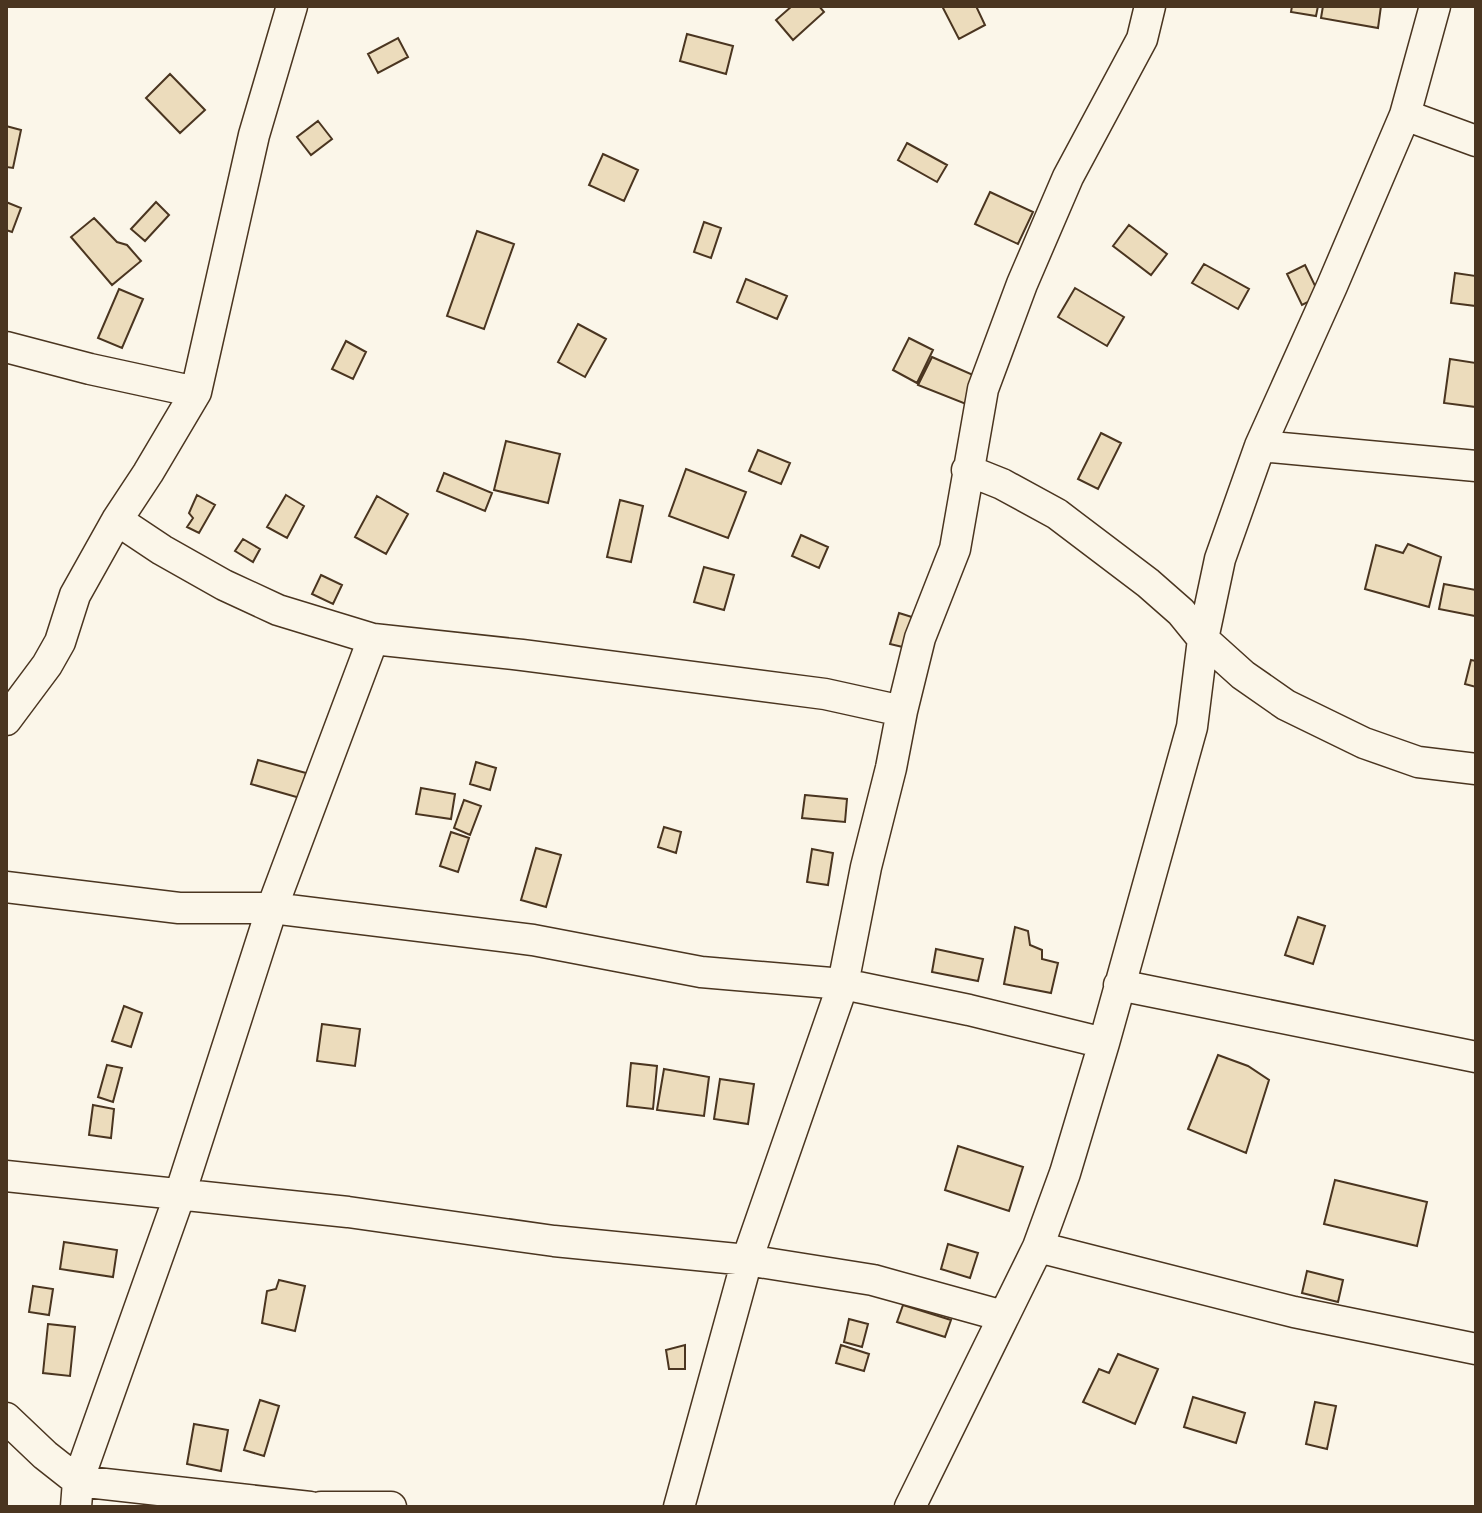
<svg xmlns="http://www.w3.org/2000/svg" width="1482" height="1513" font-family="Helvetica,sans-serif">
	<rect width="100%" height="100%" fill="#fbf6e9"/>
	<path fill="#ecdcbc" stroke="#4a3520" stroke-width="2" d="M 792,6 L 819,6 L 824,12 L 793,40 L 776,20 Z
		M 942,6 L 976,6 L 985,25 L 959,39 Z
		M 1292,6 L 1318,6 L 1316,16 L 1291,12 Z
		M 1323,6 L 1381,6 L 1378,28 L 1321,18 Z
		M 687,34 L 733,46 L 726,74 L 680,61 Z
		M 398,38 L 408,57 L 378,73 L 368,54 Z
		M 170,74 L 205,110 L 180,133 L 146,98 Z
		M 318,121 L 332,139 L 311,155 L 297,137 Z
		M 6,126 L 21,130 L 13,168 L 6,167 Z
		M 907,143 L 947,165 L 937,182 L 898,160 Z
		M 603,154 L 638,170 L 624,201 L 589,185 Z
		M 990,192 L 1033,212 L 1018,244 L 975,224 Z
		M 6,202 L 21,208 L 12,232 L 6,230 Z
		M 156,202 L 169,215 L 145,241 L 131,229 Z
		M 94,218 L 117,242 L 127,245 L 141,261 L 112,285 L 71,237 Z
		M 704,222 L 721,228 L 711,258 L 694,252 Z
		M 1129,225 L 1167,254 L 1151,275 L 1113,246 Z
		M 477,231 L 514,244 L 484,329 L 447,316 Z
		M 1204,264 L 1249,289 L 1238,309 L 1192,283 Z
		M 1305,265 L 1320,296 L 1302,305 L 1287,274 Z
		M 1455,273 L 1476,276 L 1476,306 L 1451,303 Z
		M 746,279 L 787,296 L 777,319 L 737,302 Z
		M 1075,288 L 1124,317 L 1107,346 L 1058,317 Z
		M 119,289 L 143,299 L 122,348 L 98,338 Z
		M 578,324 L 606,339 L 585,377 L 558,362 Z
		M 909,338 L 933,350 L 917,383 L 893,370 Z
		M 346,341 L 366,352 L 353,379 L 332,369 Z
		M 932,357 L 980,378 L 971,406 L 918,385 Z
		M 1450,359 L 1476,363 L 1476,407 L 1444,403 Z
		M 1101,433 L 1121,443 L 1098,489 L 1078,479 Z
		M 506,441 L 560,454 L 548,503 L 494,490 Z
		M 758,450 L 790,463 L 781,484 L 749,471 Z
		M 686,469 L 746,492 L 728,538 L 669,516 Z
		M 444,473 L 492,493 L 485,511 L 437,491 Z
		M 197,495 L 215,505 L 199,533 L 187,527 L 193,518 L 189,513 Z
		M 286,495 L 304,506 L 287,538 L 267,527 Z
		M 377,496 L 408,514 L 386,554 L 355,537 Z
		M 620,500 L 643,506 L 631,562 L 607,557 Z
		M 801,535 L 828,547 L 819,568 L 792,556 Z
		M 243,539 L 260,549 L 253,562 L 235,551 Z
		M 1408,544 L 1441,557 L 1429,607 L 1365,589 L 1376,545 L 1403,553 Z
		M 704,567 L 734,575 L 724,610 L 694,602 Z
		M 321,575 L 342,585 L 333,604 L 312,594 Z
		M 1444,584 L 1476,590 L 1475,616 L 1439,609 Z
		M 899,613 L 915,618 L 907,648 L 890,644 Z
		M 1471,660 L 1476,661 L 1476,687 L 1465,684 Z
		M 258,760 L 306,773 L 300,798 L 251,784 Z
		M 476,762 L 496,768 L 490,790 L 470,784 Z
		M 421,788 L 455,794 L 451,819 L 416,814 Z
		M 805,795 L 847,799 L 845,822 L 802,818 Z
		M 464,800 L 481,806 L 470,835 L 454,828 Z
		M 664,827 L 681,832 L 676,853 L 658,847 Z
		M 451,832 L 469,838 L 458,872 L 440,866 Z
		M 536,848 L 561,855 L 546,907 L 521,900 Z
		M 812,849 L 833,853 L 828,885 L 807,882 Z
		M 1298,917 L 1325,926 L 1313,964 L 1285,955 Z
		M 1015,927 L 1028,931 L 1030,945 L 1042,950 L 1042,959 L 1058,963 L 1051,993 L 1004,984 Z
		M 936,949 L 983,959 L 978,981 L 932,972 Z
		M 124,1006 L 142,1013 L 131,1047 L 112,1041 Z
		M 322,1024 L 360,1029 L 355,1066 L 317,1061 Z
		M 1218,1055 L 1248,1066 L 1269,1080 L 1246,1153 L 1188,1129 Z
		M 631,1063 L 657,1066 L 653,1109 L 627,1106 Z
		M 107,1065 L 122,1068 L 113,1102 L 98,1097 Z
		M 664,1069 L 709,1077 L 704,1116 L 657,1110 Z
		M 720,1079 L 754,1084 L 748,1124 L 714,1119 Z
		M 93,1105 L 114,1109 L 111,1138 L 89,1135 Z
		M 958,1146 L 1023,1167 L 1009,1211 L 945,1190 Z
		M 1335,1180 L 1427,1202 L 1417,1246 L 1324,1224 Z
		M 64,1242 L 117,1250 L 113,1277 L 60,1269 Z
		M 948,1244 L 978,1253 L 970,1278 L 941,1269 Z
		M 1307,1271 L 1343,1280 L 1338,1302 L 1302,1293 Z
		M 279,1280 L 305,1286 L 295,1331 L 262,1323 L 267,1291 L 276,1289 Z
		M 33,1286 L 53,1289 L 49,1315 L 29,1312 Z
		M 903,1305 L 951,1320 L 945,1337 L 897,1322 Z
		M 849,1319 L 868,1324 L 862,1347 L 844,1342 Z
		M 48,1324 L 75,1327 L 70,1376 L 43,1373 Z
		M 685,1345 L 685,1369 L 669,1369 L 666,1350 Z
		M 841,1345 L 869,1354 L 864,1371 L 836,1363 Z
		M 1118,1354 L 1158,1369 L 1135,1424 L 1083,1402 L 1099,1369 L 1109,1373 Z
		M 1193,1397 L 1245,1413 L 1236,1443 L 1184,1427 Z
		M 260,1400 L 279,1406 L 264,1456 L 244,1450 Z
		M 1315,1402 L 1336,1406 L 1327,1449 L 1306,1444 Z
		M 194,1424 L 228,1430 L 221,1471 L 187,1464 Z"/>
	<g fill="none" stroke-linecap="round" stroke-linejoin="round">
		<defs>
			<path id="street" d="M 1405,115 L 1476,141
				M 6,347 L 90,369 L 196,392
				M 1260,446 L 1476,466
				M 967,470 L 1002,484 L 1057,514 L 1148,583 L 1181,612 L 1203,639 L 1243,675 L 1286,705 L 1364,743 L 1418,762 L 1476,769
				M 117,520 L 162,550 L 224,585 L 278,610 L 373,639 L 522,655 L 825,694 L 902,711
				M 6,720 L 47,665 L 60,642 L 75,595 L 117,520 L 148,473 L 196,392 L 254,135 L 292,6
				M 6,887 L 179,908 L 272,908 L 533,940 L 701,972 L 843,984 L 969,1010 L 1104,1043
				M 1119,985 L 1476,1057
				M 6,1176 L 348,1212 L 554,1241 L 747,1260 L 873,1280 L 1003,1316
				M 1038,1247 L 1294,1312 L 1476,1349
				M 6,1418 L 45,1455 L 78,1481 L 76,1507
				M 310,1507 L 78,1481 L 180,1194 L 272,908 L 373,639
				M 321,1507 L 391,1507
				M 679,1507 L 747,1260 L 843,984 L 866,867 L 891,768 L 902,711 L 920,638 L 955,549 L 983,389 L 1022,284 L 1068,177 L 1142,39 L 1150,6
				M 910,1507 L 1038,1247 L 1065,1173 L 1104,1043 L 1192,727 L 1203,639 L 1220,559 L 1260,446 L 1332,286 L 1405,115 L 1435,6"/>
		</defs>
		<use href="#street" stroke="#4a3520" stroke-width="33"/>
		<use href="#street" stroke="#fbf6e9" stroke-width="30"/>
	</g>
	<rect width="1482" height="1513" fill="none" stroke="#4a3520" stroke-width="16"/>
</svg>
